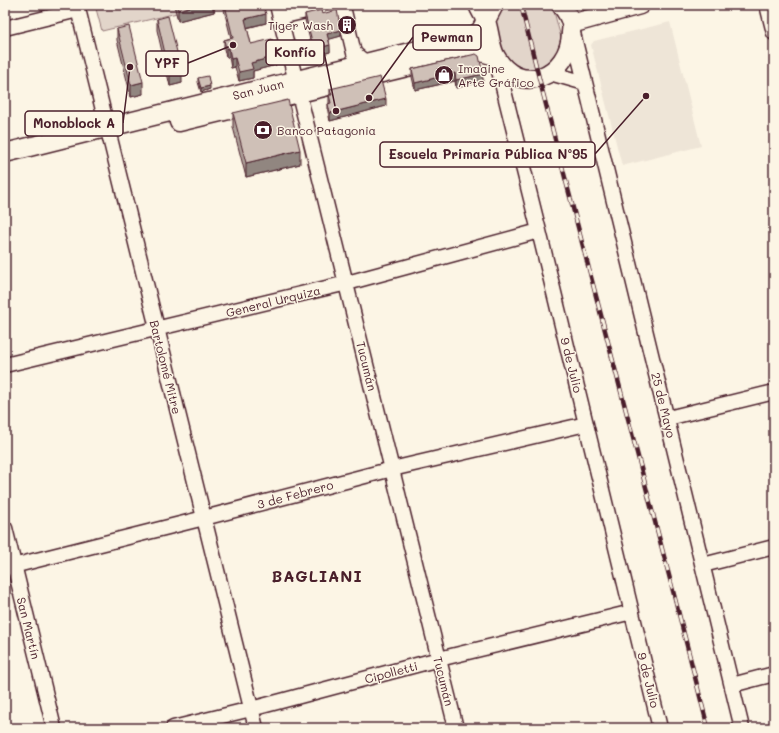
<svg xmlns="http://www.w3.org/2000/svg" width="779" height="733" font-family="Mali,sans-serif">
	<rect width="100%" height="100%" fill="#fcf5e5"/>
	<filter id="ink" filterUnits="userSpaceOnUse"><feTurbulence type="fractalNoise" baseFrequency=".025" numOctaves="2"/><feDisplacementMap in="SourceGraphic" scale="8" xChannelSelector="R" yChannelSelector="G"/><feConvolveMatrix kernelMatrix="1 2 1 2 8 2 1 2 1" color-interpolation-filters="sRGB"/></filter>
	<g filter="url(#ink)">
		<path fill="#eee5d7" d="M 670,22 L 701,146 L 622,166 L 591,45 L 594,41 Z"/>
		<path fill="#e2d5ca" stroke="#967a7a" d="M 95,5 L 179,5 L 181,12 L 102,31 Z
			M 506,5 L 549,5 L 553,8 L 563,45 L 559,53 L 539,71 C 528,70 518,70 509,62 C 503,57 495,29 496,21 C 498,15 502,9 506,5 Z"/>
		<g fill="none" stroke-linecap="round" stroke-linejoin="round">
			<defs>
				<path id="minor" d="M 77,5 L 256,728
					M 277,5 L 456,728
					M 339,5 L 343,7 L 354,53 L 366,63
					M 767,5 L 774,33
					M 280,17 L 332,5
					M 5,28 L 78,10
					M 573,33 L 742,728
					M 496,59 L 539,231 L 660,728
					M 550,73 L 585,83
					M 5,365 L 347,283 L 539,231
					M 668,418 L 774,392
					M 5,528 L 54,728
					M 703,565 L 774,547
					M 5,568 L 204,518 L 392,469 L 586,424
					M 732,685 L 774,674
					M 173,728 L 251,709 L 439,659 L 632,612"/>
				<path id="major" d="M 478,5 C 480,11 484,15 486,21 C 490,32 490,47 496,57 C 519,98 570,76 571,33 C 571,31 572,27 571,24 C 570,18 565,10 561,5
					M 571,24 L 640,5
					M 179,122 L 465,53 L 478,51 L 495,56
					M 5,153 L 474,36 L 481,30 L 494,5"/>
			</defs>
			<use href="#minor" stroke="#4a1f2b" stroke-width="17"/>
			<use href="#major" stroke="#4a1f2b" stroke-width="21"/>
			<use href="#minor" stroke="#fcf5e5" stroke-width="14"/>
			<use href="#major" stroke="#fcf5e5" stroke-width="18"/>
			<defs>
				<path id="rail" d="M 521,5 L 539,78 L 671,583 L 708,728"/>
			</defs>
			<use href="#rail" stroke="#4a1f2b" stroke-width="4.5"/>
			<use href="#rail" stroke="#fcf5e5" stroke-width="3" stroke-dasharray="9" stroke-linecap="butt"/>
		</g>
		<path fill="#b2a59d" stroke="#4a1f2b" d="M 174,5 L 214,5 L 214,12 L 178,21 Z
			M 224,5 L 263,5 L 266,23 L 247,28 L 251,44 L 276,65 L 253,71 L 253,78 L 239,81 L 235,67 L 231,68 L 229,57 L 226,57 L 224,49 L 224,40 L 231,38 L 224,10 Z
			M 305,14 L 322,14 L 341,36 L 329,39 L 330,52 L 314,56 L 305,20 Z
			M 157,19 L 182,83 L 170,86 L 157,30 Z
			M 117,29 L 143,94 L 131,97 L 117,40 Z
			M 467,56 L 483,81 L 456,88 L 455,81 L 415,90 L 412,77 L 412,69 Z
			M 198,78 L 210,89 L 201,92 L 198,82 Z
			M 330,89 L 386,106 L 330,121 L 328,112 L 328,104 L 329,104 L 329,95 L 330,95 Z
			M 233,113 L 300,164 L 246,177 L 233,127 Z"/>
		<path fill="#918680" stroke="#4a1f2b" d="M 197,5 L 214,5 L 214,12 L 178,21 L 178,10 Z
			M 266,14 L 266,23 L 245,28 L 245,19 Z
			M 341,30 L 341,36 L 327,40 L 327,34 Z
			M 330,45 L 330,52 L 314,56 L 314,49 Z
			M 226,48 L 229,48 L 229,57 L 226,57 Z
			M 276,56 L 276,65 L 253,71 L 253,78 L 239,81 L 239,72 L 251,63 Z
			M 235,58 L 235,67 L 231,68 L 231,59 Z
			M 182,72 L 182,83 L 170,86 L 170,75 Z
			M 455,73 L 455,81 L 415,90 L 415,83 Z
			M 483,74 L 483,81 L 456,88 L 456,80 Z
			M 143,82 L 143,94 L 131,97 L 131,85 Z
			M 210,86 L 210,89 L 201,92 L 201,88 Z
			M 386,99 L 386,106 L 330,121 L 330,113 Z
			M 300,150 L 300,164 L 246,177 L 246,163 Z"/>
		<path fill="#cfc0b7" stroke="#4a1f2b" d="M 177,5 L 197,5 L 178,10 Z
			M 225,5 L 263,5 L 266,14 L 245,19 L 251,44 L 272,39 L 276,56 L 251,63 L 253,69 L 239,72 L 235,58 L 231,59 L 229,48 L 226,48 L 224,40 L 233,38 Z
			M 321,10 L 322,14 L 337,10 L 341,30 L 327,34 L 330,45 L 314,49 L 305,14 Z
			M 168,16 L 182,72 L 170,75 L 157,19 Z
			M 129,26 L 143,82 L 131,85 L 117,29 Z
			M 476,54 L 479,56 L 483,74 L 456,80 L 455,73 L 415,83 L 412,69 L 467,56 Z
			M 208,76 L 210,86 L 201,88 L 198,78 Z
			M 380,77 L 386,99 L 330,113 L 328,104 L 331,103 L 329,95 L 332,95 L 330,89 Z
			M 288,100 L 300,150 L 246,163 L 233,113 Z"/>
	</g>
	<defs>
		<symbol id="building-disc" viewBox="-11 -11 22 22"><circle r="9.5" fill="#4a1f2b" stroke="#fcf5e5"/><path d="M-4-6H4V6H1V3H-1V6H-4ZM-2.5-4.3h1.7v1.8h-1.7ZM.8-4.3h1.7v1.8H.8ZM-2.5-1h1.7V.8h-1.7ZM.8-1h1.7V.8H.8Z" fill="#fff"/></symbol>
		<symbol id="shop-disc" viewBox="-11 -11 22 22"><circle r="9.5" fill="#4a1f2b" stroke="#fcf5e5"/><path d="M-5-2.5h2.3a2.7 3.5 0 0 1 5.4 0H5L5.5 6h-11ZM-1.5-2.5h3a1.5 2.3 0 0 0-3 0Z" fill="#fff"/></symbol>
		<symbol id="bank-disc" viewBox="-11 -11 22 22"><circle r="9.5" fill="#4a1f2b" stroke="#fcf5e5"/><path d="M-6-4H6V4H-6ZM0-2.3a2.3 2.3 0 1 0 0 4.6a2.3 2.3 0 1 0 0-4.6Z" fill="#fff"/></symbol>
	</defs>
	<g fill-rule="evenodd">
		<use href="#building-disc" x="336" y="14" width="22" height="22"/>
		<use href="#shop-disc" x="433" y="64" width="22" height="22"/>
		<use href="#bank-disc" x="252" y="119" width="22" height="22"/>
	</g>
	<g text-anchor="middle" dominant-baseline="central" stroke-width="3" stroke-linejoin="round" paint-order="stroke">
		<g font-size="12" fill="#4a1f2b" stroke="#fcf5e5" text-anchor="start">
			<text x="333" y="25" text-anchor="end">Tiger Wash</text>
			<text x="458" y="68">Imagine<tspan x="458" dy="14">Arte Gráfico</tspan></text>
			<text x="277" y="130">Banco Patagonia</text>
		</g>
		<g font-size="12" fill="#4a1f2b" stroke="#fcf5e5">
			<text transform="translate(258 89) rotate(-14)">San Juan</text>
			<text transform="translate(273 301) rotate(-14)">General Urquiza</text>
			<text transform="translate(572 365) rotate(76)">9 de Julio</text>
			<text transform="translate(367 366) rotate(76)">Tucumán</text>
			<text transform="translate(166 367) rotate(76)">Bartolomé Mitre</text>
			<text transform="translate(664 405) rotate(76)">25 de Mayo</text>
			<text transform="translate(295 494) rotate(-15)">3 de Febrero</text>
			<text transform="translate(29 628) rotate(76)">San Martín</text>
			<text transform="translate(391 672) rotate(-15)">Cipolletti</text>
			<text transform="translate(649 680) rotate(76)">9 de Julio</text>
			<text transform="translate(444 681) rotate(76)">Tucumán</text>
		</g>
		<g font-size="16" font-weight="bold" letter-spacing="1" fill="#4a1f2b" stroke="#fcf5e5">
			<text x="317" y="575">BAGLIANI</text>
		</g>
	</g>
	<path fill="none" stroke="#4a1f2b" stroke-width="1.5" d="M369 98L413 37M336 111L324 52M233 45L188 63M130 67L123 123M646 96L595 154"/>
	<g fill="#4a1f2b" stroke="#fcf5e5" stroke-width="1.5">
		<circle cx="369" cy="98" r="4"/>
		<circle cx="336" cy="111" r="4"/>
		<circle cx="233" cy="45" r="4"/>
		<circle cx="130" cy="67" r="4"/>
		<circle cx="646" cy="96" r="4"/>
	</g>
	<g fill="#fcf5e5" stroke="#4a1f2b" stroke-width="1.5">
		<rect x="413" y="25" width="68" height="25" rx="4"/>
		<rect x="266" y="40" width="58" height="25" rx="4"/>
		<rect x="146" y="51" width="42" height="25" rx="4"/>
		<rect x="25" y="111" width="98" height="25" rx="4"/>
		<rect x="380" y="142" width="215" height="25" rx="4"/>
	</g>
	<g font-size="13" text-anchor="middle" font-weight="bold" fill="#4a1f2b">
		<text x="447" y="42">Pewman</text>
		<text x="295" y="57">Konfío</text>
		<text x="167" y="68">YPF</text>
		<text x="74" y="128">Monoblock A</text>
		<text x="488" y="159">Escuela Primaria Pública Nº95</text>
	</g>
	<rect width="779" height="733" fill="none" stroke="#fcf5e5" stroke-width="20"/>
	<rect x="10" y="10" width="759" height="713" fill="none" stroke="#4a1f2b" stroke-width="1.5" filter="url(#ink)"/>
</svg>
